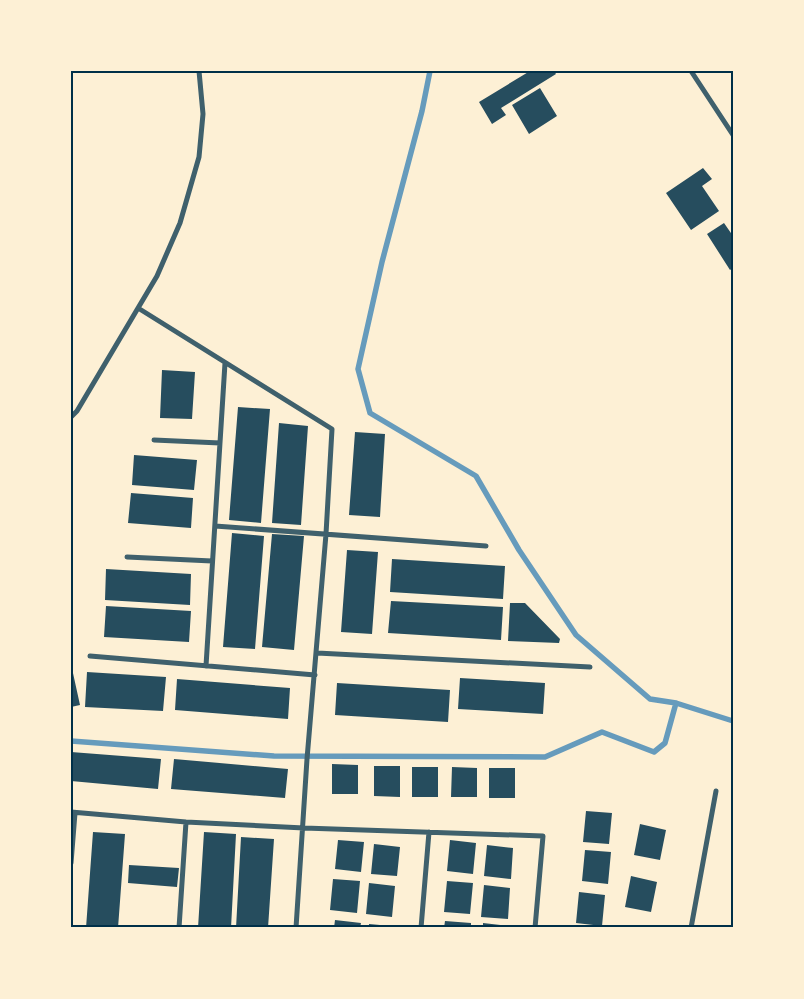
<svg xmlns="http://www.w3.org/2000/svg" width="804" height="999" font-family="'IBM Plex Sans',sans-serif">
	<rect width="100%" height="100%" fill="#fdf0d5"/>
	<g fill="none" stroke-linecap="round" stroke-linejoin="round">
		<path stroke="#669bbc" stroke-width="5.5" d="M 430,71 L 422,111 L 382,262 L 358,369 L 370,413 L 476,476 L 519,550 L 576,635 L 650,699 L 676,703 L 733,721
			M 71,741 L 274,756 L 545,757 L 602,732 L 654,752 L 665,743 L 676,703"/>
	</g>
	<path fill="#264d5e" d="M 530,71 L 554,71 L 556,74 L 501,108 L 506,115 L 492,124 L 479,102 Z
		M 540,88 L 557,116 L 529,134 L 512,105 Z
		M 703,168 L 712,179 L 702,186 L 719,211 L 691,230 L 666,193 Z
		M 724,223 L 733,236 L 733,268 L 730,270 L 707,234 Z
		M 162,370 L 195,372 L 192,419 L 160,418 Z
		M 238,407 L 270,409 L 261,523 L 229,520 Z
		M 279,423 L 308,426 L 301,525 L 272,523 Z
		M 355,432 L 385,434 L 380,517 L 349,515 Z
		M 134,455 L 197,460 L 194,490 L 132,485 Z
		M 131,493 L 193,498 L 191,528 L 128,523 Z
		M 232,533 L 264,536 L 255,649 L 223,647 Z
		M 272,534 L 304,536 L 294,650 L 262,647 Z
		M 347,550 L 378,552 L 372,634 L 341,632 Z
		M 392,559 L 505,566 L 503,599 L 390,592 Z
		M 106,569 L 191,574 L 190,605 L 105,600 Z
		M 391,601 L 503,607 L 501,640 L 388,633 Z
		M 510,603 L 525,603 L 560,639 L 559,643 L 508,641 Z
		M 106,606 L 191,611 L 189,642 L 104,637 Z
		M 71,664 L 80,705 L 71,707 Z
		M 87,672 L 166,677 L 163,711 L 85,707 Z
		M 460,678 L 545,683 L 543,714 L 458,709 Z
		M 177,679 L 290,688 L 288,719 L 175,710 Z
		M 337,683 L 450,690 L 448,722 L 335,715 Z
		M 71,752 L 161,759 L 158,789 L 71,781 Z
		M 174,759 L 288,769 L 285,798 L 171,789 Z
		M 332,764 L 358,765 L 358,794 L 332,794 Z
		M 374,766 L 400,766 L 400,797 L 374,796 Z
		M 412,767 L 438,767 L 438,797 L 412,797 Z
		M 452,767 L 477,768 L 477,797 L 451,797 Z
		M 489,768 L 515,768 L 515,798 L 489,798 Z
		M 586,811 L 612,813 L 609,844 L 583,842 Z
		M 640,824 L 666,830 L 660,860 L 634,855 Z
		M 93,832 L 125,834 L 118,928 L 86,928 Z
		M 204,832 L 236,834 L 231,928 L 198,928 Z
		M 241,837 L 274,839 L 268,928 L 236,928 Z
		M 338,840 L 364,842 L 361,872 L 335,869 Z
		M 450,840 L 476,843 L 473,874 L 447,871 Z
		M 374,844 L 400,847 L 397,876 L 371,874 Z
		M 487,845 L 513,848 L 511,879 L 484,876 Z
		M 585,850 L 611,852 L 608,884 L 582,881 Z
		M 129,865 L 179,868 L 177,887 L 128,883 Z
		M 631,876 L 657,882 L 651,912 L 625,907 Z
		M 333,879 L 360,881 L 357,913 L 330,910 Z
		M 447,881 L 473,883 L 470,914 L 444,912 Z
		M 369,883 L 395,886 L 392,917 L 366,914 Z
		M 484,885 L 510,888 L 508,919 L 481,917 Z
		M 579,892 L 605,895 L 602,926 L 576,923 Z
		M 335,920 L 361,923 L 360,928 L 334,928 Z
		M 445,921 L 471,923 L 471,928 L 444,928 Z
		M 483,923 L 509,926 L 509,928 L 483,928 Z
		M 369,924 L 391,926 L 391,928 L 369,928 Z"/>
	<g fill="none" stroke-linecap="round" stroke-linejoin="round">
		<path stroke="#3f606c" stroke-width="5" d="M 691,71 L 733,135
			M 138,308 L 332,429 L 326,534 L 307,759 L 296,928
			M 71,417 L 77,411 L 157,276 L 180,223 L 199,157 L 203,114 L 199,71
			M 154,440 L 220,443
			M 215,526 L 486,546
			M 127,557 L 212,561
			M 317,653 L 590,667
			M 90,656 L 315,675
			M 206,666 L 225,363
			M 71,812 L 186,822 L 304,828 L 543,836 L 535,928
			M 71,863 L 75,813
			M 179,928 L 186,822
			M 421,928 L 429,832
			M 691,928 L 716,791"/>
	</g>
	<rect width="804" height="999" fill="none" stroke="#fdf0d5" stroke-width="145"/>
	<rect x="72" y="72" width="660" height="854" fill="none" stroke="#003049" stroke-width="2"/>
</svg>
